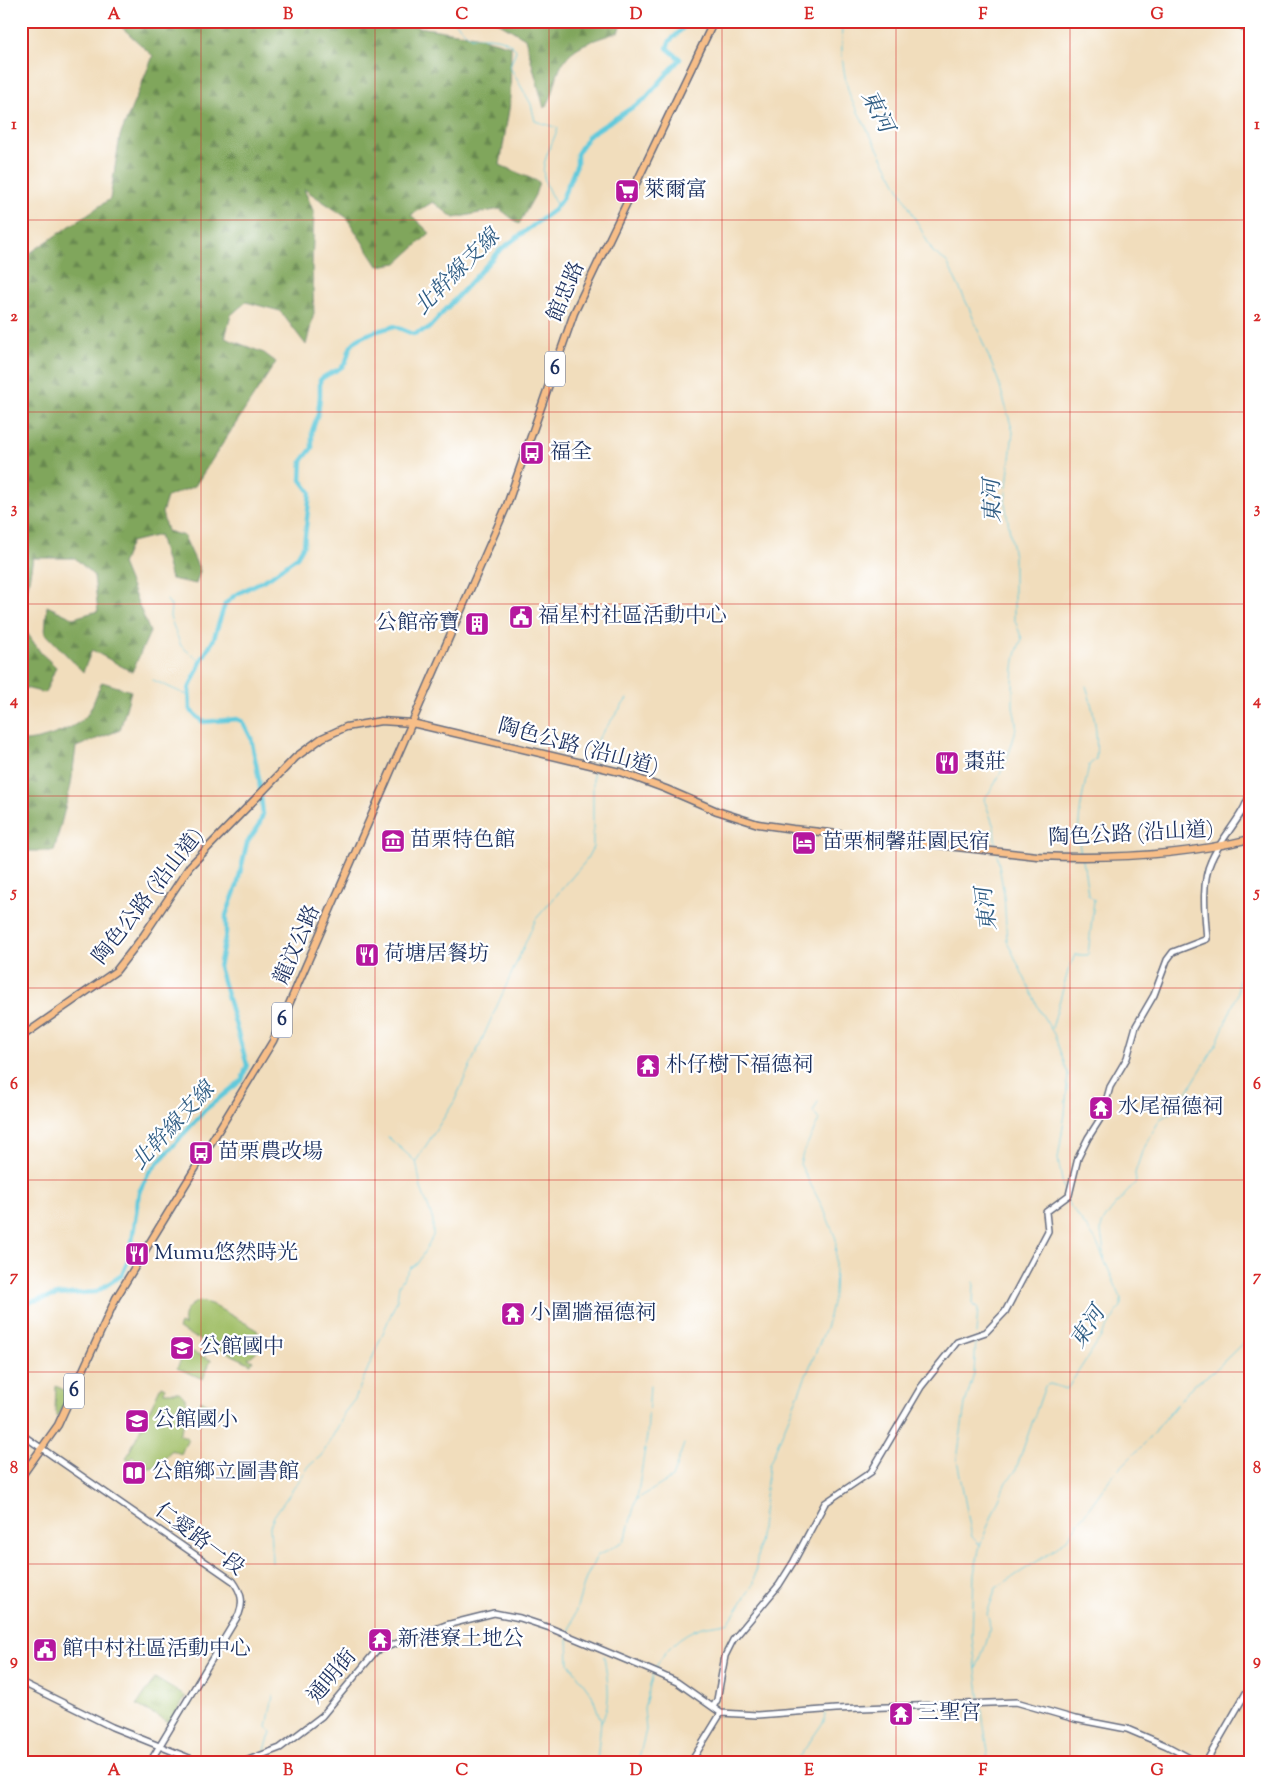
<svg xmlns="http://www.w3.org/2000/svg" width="1271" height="1783" font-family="'Sorts Mill Goudy','Noto Serif TC',serif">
	<defs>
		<pattern id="forest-firs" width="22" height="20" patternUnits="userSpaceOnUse" patternTransform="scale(1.25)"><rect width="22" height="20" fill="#80a65c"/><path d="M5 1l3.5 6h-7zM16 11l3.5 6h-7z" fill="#68884f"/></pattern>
		<pattern id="park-tufts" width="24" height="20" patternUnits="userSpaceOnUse" patternTransform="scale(1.25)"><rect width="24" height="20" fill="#a1bf67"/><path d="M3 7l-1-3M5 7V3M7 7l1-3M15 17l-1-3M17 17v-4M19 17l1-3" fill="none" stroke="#829c58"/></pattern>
	</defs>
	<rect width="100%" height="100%" fill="#fff"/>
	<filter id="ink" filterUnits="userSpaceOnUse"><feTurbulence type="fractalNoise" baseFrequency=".02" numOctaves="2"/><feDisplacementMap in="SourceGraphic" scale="10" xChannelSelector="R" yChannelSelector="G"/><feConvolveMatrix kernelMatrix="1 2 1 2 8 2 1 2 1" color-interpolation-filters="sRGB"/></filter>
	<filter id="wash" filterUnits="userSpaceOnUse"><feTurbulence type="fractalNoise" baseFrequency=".0096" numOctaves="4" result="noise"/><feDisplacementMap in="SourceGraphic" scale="20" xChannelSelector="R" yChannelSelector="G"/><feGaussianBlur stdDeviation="1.12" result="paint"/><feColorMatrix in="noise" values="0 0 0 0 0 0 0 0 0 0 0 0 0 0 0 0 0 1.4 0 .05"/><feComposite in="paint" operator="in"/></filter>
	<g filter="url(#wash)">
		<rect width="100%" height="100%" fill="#f1ddbc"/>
		<path fill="#a1bf67" stroke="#5e7762" d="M 200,1301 L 211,1304 L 256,1329 C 263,1340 260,1352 248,1358 L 253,1361 L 251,1364 L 178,1329 L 180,1324 L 184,1326 C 182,1313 187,1305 200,1301 Z
			M 186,1349 L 211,1360 L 203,1379 L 177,1368 Z
			M 161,1386 L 165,1388 L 164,1392 L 179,1392 C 195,1405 186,1419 179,1434 L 188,1438 L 181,1454 L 171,1450 C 162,1466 145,1478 133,1456 L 130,1461 L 126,1459 Z"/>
		<path fill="url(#forest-firs)" stroke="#4e6a5d" d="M 115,21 L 397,21 L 400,24 L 475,36 L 511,46 L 510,103 L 500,165 L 539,182 L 535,195 L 519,224 L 500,209 L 454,218 L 433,202 L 411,215 L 430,233 L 397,263 L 378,266 L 346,217 L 304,189 L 314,213 L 312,267 L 314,313 L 306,345 L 280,311 L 246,302 L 231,315 L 225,338 L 264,353 L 276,362 L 195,486 L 167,497 L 162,513 L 167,531 L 184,536 L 200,571 L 196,584 L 171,579 L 159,535 L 131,542 L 122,564 L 150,632 L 132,672 L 92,650 L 83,672 L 45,633 L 47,606 L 73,618 L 98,611 L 94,576 L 75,558 L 33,558 L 27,591 L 21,597 L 21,259 L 110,199 L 120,136 L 153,56 Z
			M 496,21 L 623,21 L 618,32 C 588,43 565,45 556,80 C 553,91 552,100 544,108 L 525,38 Z
			M 21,624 L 41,653 L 56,667 L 45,693 L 21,687 Z
			M 102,682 L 131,691 L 120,730 L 76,747 L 71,785 L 54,851 L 21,851 L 21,741 C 38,742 76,729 87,715 C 93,706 97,692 102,682 Z"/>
		<path fill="url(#park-tufts)" stroke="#5e7762" d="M 56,1386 L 70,1393 L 57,1418 L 55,1411 Z
			M 201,1400 L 211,1406 L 201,1424 L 190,1418 Z
			M 155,1678 L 186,1697 L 169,1723 L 137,1705 Z"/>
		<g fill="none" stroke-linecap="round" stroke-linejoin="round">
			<path stroke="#60c9db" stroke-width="1" d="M 393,21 L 401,27 L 434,21
				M 454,21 L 470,37 C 487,37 505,35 516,50 L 510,67 L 531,104 L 535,121 L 558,128 C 544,166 534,167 557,206
				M 842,21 C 841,49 842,73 851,99 L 933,252 L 947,262 L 969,308 L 998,380 L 1013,432 L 1005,503 L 1014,557 L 1014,618 L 1022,639 C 1012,657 1013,684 1013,705 C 1013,712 1017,720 1016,728 C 1012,750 999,782 984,799 L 994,827 L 996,850
				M 167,600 L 171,606 L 170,617 L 181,646 L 201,662
				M 153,680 L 189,696
				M 593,762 L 597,740 L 627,699
				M 997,854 L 1004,894 L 1007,941 L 1041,1013 L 1054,1034 L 1068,1074 L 1065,1114 L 1058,1159 L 1065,1196
				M 1081,854 C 1074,826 1084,791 1089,765 L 1096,759 C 1098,733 1094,710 1086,686
				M 1052,1028 L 1068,971 L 1075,955 L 1088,955 L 1094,900 L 1088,894 L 1083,860
				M 388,1137 L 415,1161
				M 1104,1260 C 1105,1249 1101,1239 1101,1229 C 1102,1217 1128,1192 1136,1182 L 1135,1173 L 1142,1152 L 1160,1119 L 1176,1110 L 1216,1045 L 1238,993 L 1239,970 L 1250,952
				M 974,1282 L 973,1304 L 978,1309 L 976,1334
				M 976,1338 L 974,1374 L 965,1404 L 957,1460 L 972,1537 L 980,1545
				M 637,1499 L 672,1478 L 684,1444
				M 272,1562 L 270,1526 L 274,1516 L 310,1465 L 322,1455 L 340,1423 L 344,1413 L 355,1399 L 397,1300 L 399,1285 L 411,1267 L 418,1263 L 433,1236 L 433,1220 L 421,1188 L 416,1161 L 454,1102 L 536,919 L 585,862 L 593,847 L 593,769
				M 569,1633 L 586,1578 L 597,1556 L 624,1541 L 627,1533 L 638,1493 L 647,1436 L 650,1385
				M 568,1637 L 569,1663 L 592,1695 L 601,1721 L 597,1762
				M 976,1669 C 982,1652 995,1630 987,1614 L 996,1588 L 1050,1553 L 1066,1540 L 1112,1476 L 1146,1442 L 1183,1397 L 1195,1384 L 1213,1372 L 1250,1336
				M 654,1671 C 664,1650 680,1634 702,1627 C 711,1625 720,1625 729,1622 L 754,1583 L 769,1465 L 827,1325 L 834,1294 L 836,1239 L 825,1212 L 800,1164 L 803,1153 L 819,1120 L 813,1112 L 818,1102
				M 980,1702 L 972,1637 L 974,1574 L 980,1545 L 1006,1482 L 1015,1472 L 1045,1386 L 1050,1384 L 1067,1389 L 1121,1306 L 1121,1298 L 1095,1239 L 1066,1200
				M 981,1706 L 988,1752 L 986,1762
				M 601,1723 C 613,1701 607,1680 604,1656
				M 265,1750 L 271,1732 L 267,1727 L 273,1696
				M 260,1762 L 261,1760
				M 638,1762 L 646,1730 L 644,1708 L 653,1674
				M 796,1762 L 824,1721 L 825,1714"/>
			<path stroke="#60c9db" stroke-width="4.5" d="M 21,1304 L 58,1295 L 96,1292 L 122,1275 L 130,1256 L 139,1192 L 149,1173 L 205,1110 L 242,1080 L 247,1065 L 219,967 L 226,933 L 226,915 L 237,886 L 247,843 L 259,825 L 263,814 L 259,779 L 251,738 L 243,722 L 237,719 L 203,722 L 190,710 L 189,689 L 202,659 L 213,641 L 225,604 L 235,595 L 270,577 L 297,557 L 304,545 L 310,492 L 301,480 L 302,461 L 312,448 L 312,431 L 318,414 L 320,396 L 320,380 C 327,373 337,372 343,366 C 349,360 347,351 352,345 C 361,333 381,331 394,326 L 413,334 L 428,329 L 500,250 L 554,210 L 562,199 L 577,164 L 577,154 L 589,135 L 644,100 L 680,59 L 667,48 L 669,42 L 690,21"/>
		</g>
	</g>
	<g filter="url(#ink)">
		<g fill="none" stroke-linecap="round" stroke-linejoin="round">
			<defs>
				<path id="minor" d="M 1234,21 L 1250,31
					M 21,1434 L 233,1581 C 241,1592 244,1601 239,1614 L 150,1762
					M 21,1682 L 112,1727 L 199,1762
					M 713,1707 L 717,1700 L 725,1656 L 733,1640 L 779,1585 L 794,1561 L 825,1503 L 871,1472 L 921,1387 L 957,1342 L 986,1332 L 1005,1312 L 1048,1231 L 1046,1212 L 1069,1195 L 1078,1158 L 1088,1138 L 1102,1116 L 1110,1087 L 1127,1058 L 1136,1026 L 1154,995 L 1167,960 L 1173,952 L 1207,939 C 1205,916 1201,882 1211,861 C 1221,837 1243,818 1250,793
					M 243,1762 L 280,1748 L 322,1716 L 376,1651 L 446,1625 L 494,1613 L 520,1618 L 550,1628 L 657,1673 L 677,1682 L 721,1713 L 757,1715 L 836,1709 L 1016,1702 L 1075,1719 L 1127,1729 L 1167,1746 L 1197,1762
					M 691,1762 L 721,1713
					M 1206,1762 L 1250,1686"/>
				<path id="major" d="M 21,1037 L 116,971 L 144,935 L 190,866 L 296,757 L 322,738 L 346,727 L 381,721 L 412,723 L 620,772 L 666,789 L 717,811 L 758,824 L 793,829 L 1037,856 C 1107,859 1181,856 1250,839
					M 21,1477 L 58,1425 L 116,1298 L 273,1041 L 507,505 L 574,313 L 714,21"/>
			</defs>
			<use href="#minor" stroke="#666c7f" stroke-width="8"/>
			<use href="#major" stroke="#666c7f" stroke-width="9"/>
			<use href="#minor" stroke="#fff" stroke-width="5"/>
			<use href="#major" stroke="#f7be88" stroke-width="6"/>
		</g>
	</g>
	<path fill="none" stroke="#d62828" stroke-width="1" stroke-opacity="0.55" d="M 201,21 L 201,1762M 375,21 L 375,1762M 549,21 L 549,1762M 722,21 L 722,1762M 896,21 L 896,1762M 1070,21 L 1070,1762M 21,220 L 1250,220M 21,412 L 1250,412M 21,604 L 1250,604M 21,796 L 1250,796M 21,988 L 1250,988M 21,1180 L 1250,1180M 21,1372 L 1250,1372M 21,1564 L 1250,1564"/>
	<defs>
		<symbol id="supermarket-square" viewBox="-11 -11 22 22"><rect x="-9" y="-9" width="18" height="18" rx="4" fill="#b5179e" stroke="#fff"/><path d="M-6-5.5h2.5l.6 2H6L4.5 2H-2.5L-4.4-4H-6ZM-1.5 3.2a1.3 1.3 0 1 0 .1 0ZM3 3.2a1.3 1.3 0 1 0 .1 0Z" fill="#fff"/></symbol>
		<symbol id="bus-square" viewBox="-11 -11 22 22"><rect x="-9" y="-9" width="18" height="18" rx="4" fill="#b5179e" stroke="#fff"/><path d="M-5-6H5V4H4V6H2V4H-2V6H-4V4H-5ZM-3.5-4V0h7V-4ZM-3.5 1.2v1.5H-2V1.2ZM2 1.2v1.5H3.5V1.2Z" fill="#fff"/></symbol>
		<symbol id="civic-square" viewBox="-11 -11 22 22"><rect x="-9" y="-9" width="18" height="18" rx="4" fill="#b5179e" stroke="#fff"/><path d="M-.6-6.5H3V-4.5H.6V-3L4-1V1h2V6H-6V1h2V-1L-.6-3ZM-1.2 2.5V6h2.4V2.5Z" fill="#fff"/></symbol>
		<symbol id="building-square" viewBox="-11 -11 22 22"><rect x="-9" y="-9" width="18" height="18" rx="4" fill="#b5179e" stroke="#fff"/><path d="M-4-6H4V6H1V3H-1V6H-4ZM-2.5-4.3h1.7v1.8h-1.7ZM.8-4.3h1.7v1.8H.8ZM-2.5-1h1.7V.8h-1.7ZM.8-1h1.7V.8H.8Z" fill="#fff"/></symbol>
		<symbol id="restaurant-square" viewBox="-11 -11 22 22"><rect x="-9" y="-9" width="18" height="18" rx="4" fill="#b5179e" stroke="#fff"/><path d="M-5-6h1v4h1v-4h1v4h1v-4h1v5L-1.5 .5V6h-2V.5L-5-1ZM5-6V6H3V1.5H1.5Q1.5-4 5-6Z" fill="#fff"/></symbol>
		<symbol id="museum-square" viewBox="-11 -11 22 22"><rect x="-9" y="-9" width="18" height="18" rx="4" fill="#b5179e" stroke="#fff"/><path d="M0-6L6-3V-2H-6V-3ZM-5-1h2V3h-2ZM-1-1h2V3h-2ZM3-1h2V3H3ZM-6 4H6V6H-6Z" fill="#fff"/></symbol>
		<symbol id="hotel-square" viewBox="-11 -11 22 22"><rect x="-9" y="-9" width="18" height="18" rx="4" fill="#b5179e" stroke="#fff"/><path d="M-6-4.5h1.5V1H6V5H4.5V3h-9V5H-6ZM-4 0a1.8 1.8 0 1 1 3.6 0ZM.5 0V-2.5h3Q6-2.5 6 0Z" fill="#fff"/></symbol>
		<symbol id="temple-square" viewBox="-11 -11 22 22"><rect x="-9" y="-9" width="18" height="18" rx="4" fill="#b5179e" stroke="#fff"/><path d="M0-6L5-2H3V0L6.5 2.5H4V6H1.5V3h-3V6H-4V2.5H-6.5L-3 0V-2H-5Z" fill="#fff"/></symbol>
		<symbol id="school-square" viewBox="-11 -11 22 22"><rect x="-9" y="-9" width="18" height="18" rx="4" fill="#b5179e" stroke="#fff"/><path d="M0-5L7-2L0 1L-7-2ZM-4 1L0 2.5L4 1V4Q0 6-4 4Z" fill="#fff"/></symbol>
		<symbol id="library-square" viewBox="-11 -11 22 22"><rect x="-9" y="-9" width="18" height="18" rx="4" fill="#b5179e" stroke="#fff"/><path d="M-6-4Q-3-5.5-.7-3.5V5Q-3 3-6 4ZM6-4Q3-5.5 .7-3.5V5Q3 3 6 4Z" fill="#fff"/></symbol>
	</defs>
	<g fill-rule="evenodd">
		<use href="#supermarket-square" x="613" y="177" width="28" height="28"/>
		<use href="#bus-square" x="518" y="439" width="28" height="28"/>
		<use href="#civic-square" x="507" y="603" width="28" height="28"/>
		<use href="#building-square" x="463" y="610" width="28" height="28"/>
		<use href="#restaurant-square" x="933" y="749" width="28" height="28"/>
		<use href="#museum-square" x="379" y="827" width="28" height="28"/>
		<use href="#hotel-square" x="790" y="829" width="28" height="28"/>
		<use href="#restaurant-square" x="353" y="941" width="28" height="28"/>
		<use href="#temple-square" x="634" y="1052" width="28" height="28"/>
		<use href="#temple-square" x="1087" y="1094" width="28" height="28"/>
		<use href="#bus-square" x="187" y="1139" width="28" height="28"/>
		<use href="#restaurant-square" x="123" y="1240" width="28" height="28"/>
		<use href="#temple-square" x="499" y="1300" width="28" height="28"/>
		<use href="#school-square" x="168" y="1334" width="28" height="28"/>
		<use href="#school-square" x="123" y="1407" width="28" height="28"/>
		<use href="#library-square" x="120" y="1459" width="28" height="28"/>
		<use href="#temple-square" x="366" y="1626" width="28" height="28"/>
		<use href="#civic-square" x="31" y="1636" width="28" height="28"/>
		<use href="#temple-square" x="887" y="1700" width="28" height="28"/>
	</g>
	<g text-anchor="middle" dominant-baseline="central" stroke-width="4.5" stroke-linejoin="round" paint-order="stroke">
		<g fill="#fff" stroke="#5f6d8e" stroke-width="1">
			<rect x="545" y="351.5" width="20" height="35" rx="4"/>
			<rect x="272" y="1002.5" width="20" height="35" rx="4"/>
			<rect x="64" y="1373.5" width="20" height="35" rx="4"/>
		</g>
		<g font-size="20" font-weight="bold" fill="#1b2f5e">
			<text x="555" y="369">6</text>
			<text x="282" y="1020">6</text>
			<text x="74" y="1391">6</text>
		</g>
		<g font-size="21" fill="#1b2f5e" stroke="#fff" text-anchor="start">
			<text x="644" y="191">萊爾富</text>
			<text x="550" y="453">福全</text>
			<text x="538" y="617">福星村社區活動中心</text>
			<text x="460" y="624" text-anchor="end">公館帝寶</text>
			<text x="964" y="763">棗莊</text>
			<text x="410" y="841">苗栗特色館</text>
			<text x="822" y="843">苗栗桐馨莊園民宿</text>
			<text x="384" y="955">荷塘居餐坊</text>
			<text x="666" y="1066">朴仔樹下福德祠</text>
			<text x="1118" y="1108">水尾福德祠</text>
			<text x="218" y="1153">苗栗農改場</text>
			<text x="154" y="1254">Mumu悠然時光</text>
			<text x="530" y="1314">小圍牆福德祠</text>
			<text x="200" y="1348">公館國中</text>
			<text x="154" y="1421">公館國小</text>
			<text x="152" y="1473">公館鄉立圖書館</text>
			<text x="398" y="1640">新港寮土地公</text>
			<text x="62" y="1650">館中村社區活動中心</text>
			<text x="918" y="1714">三聖宮</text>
		</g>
		<g font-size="21" fill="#1b2f5e" stroke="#fff">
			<text transform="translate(567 292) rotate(-67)">館忠路</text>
			<text transform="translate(578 748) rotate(15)">陶色公路 (沿山道)</text>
			<text transform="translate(1131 835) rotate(-3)">陶色公路 (沿山道)</text>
			<text transform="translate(149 897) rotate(-52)">陶色公路 (沿山道)</text>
			<text transform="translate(298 945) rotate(-66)">龍汶公路</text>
			<text transform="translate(199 1540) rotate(37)">仁愛路一段</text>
			<text transform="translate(333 1677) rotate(-50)">通明街</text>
		</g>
		<g font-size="22" font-style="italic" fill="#305d84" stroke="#fff">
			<text transform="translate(876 112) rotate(63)">東河</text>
			<text transform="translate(458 273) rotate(-45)">北幹線支線</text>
			<text transform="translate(994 501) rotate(-91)">東河</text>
			<text transform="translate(988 909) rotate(-97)">東河</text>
			<text transform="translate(174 1127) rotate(-47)">北幹線支線</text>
			<text transform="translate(1089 1328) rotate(-57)">東河</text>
		</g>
	</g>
	<rect width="1271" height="1783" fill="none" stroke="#fff" stroke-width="55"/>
	<rect x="28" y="28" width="1216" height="1728" fill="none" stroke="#d62828" stroke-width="2"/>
	<g font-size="16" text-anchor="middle" font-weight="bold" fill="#d62828">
		<text x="114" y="19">A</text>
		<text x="288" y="19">B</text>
		<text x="462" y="19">C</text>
		<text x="636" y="19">D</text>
		<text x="809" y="19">E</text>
		<text x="983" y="19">F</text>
		<text x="1157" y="19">G</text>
		<text x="14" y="129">1</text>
		<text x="1257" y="129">1</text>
		<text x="14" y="321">2</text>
		<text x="1257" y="321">2</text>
		<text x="14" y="513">3</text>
		<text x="1257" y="513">3</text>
		<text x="14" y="705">4</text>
		<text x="1257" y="705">4</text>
		<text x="14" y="897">5</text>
		<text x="1257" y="897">5</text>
		<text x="14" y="1089">6</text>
		<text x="1257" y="1089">6</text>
		<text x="14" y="1281">7</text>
		<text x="1257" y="1281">7</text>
		<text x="14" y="1473">8</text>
		<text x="1257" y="1473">8</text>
		<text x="14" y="1665">9</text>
		<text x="1257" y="1665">9</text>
		<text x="114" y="1775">A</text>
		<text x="288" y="1775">B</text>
		<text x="462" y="1775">C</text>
		<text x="636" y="1775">D</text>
		<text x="809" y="1775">E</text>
		<text x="983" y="1775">F</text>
		<text x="1157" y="1775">G</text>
	</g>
</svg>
